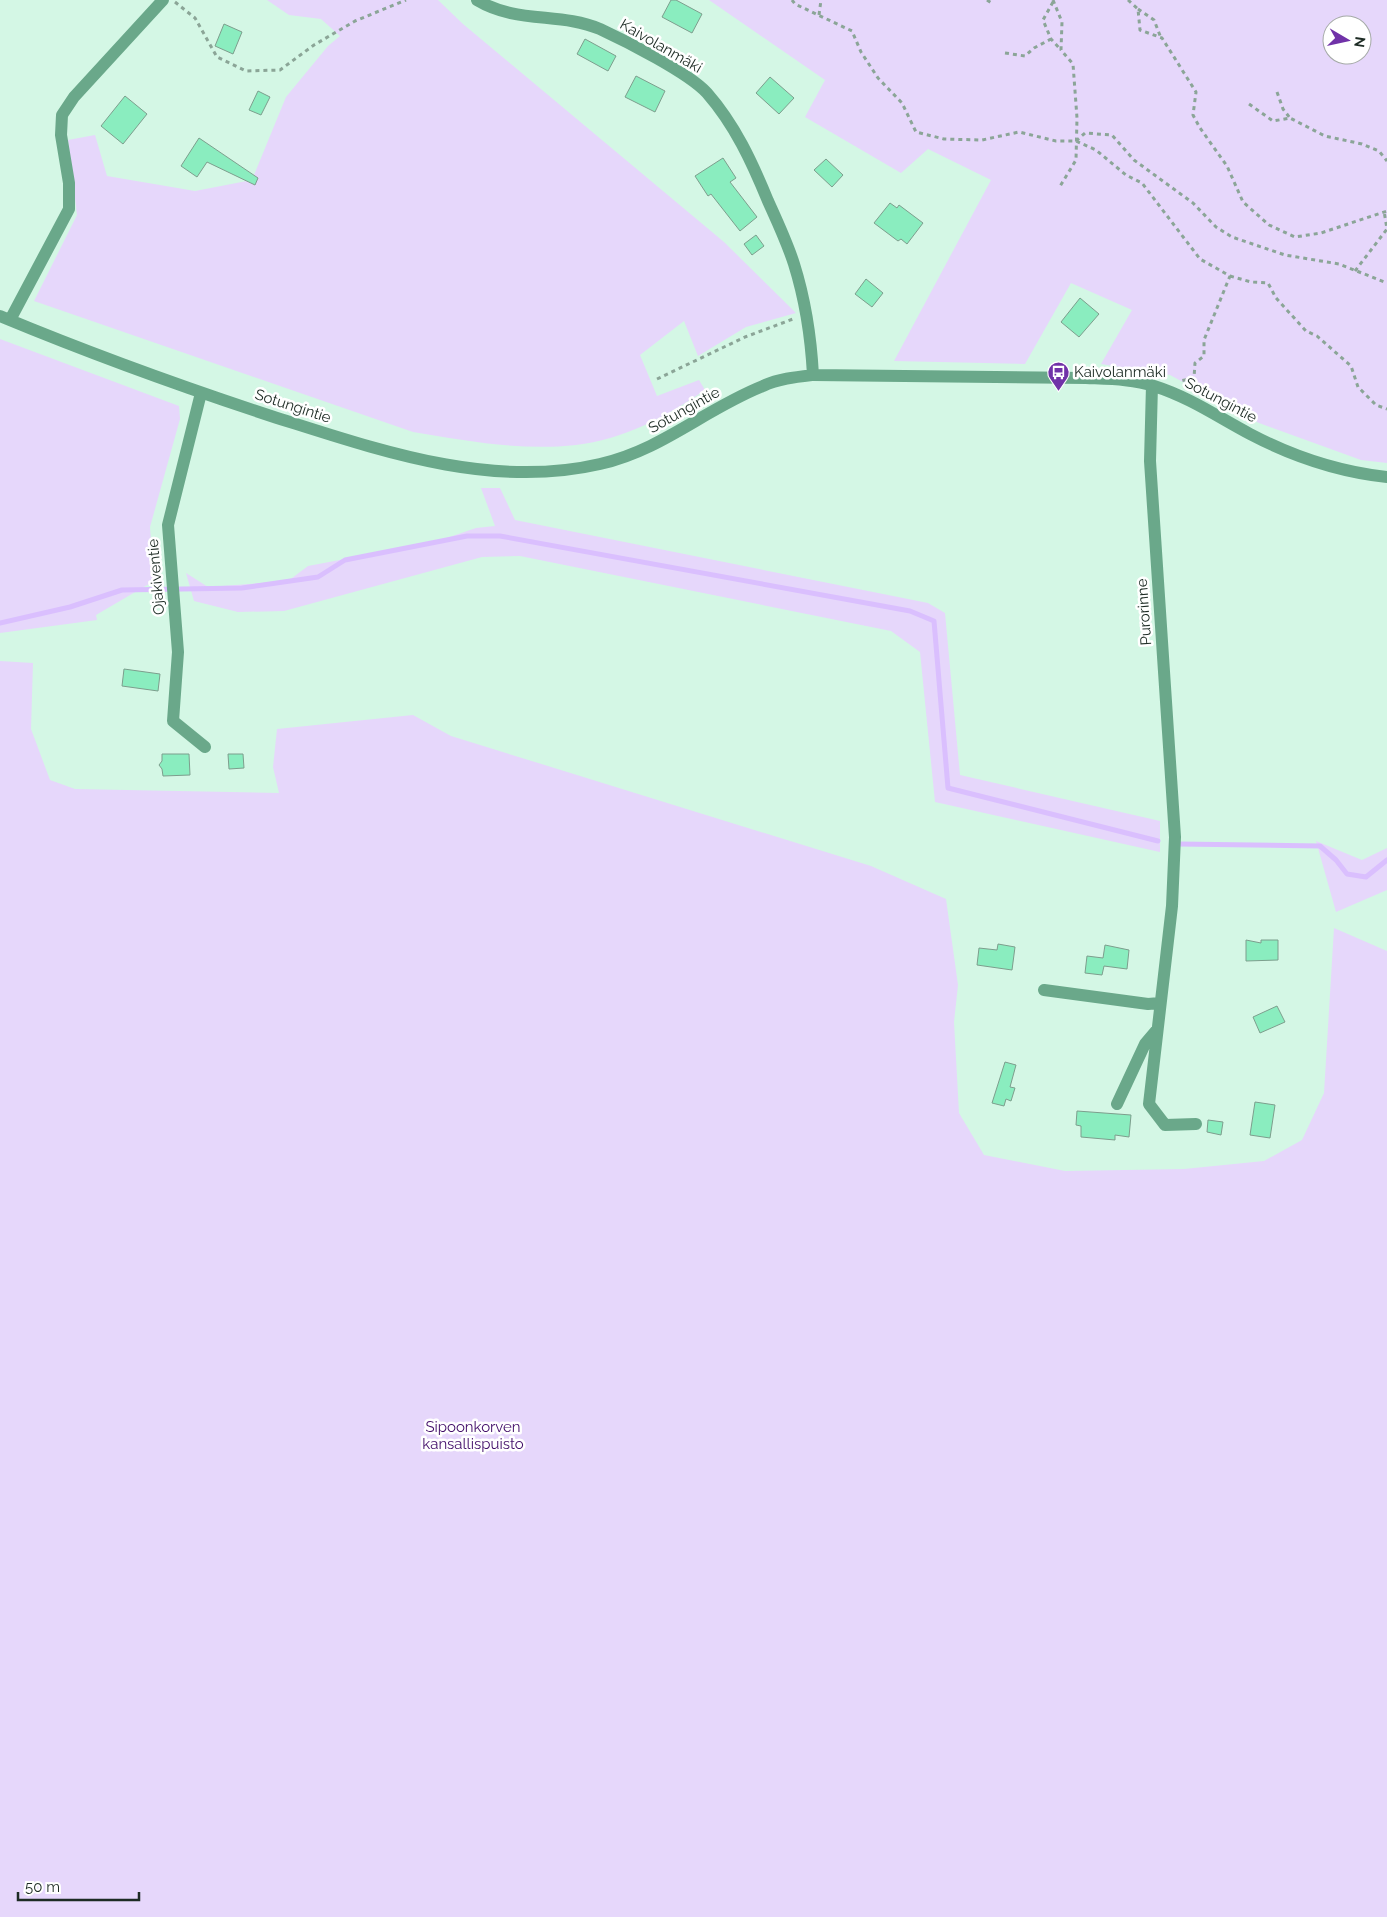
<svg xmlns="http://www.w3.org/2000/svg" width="1387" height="1917" font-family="Raleway,sans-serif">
	<rect width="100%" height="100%" fill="#d4f7e5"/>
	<path fill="#e6d7fb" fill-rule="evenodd" d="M 267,0 L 438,0 L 463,24 L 724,242 L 796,313 L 746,327 L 698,356 L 684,321 L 640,355 L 657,396 L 699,380 L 705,390 C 668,416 622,440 576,445 C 522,451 467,441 413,432 L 34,301 L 77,215 L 68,140 L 95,135 L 107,176 L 195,191 L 252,180 L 286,97 L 328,46 L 340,36 L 321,19 L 289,15 Z
		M 709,0 L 1387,0 L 1387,463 L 1361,460 L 1259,423 L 1170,375 L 1101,364 L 1132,310 L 1071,283 L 1025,364 L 894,361 L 991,180 L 928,149 L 901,173 L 805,117 L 825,80 ZM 1332,25 L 1362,25 L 1362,55 L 1332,55 Z
		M 0,339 L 179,406 L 180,419 L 150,527 L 154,581 L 96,615 L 97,620 L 0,633 Z
		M 481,488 L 500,488 L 515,520 L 928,603 L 945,613 L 960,775 L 1160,821 L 1160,852 L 935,802 L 920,652 L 891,631 L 520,556 L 482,557 L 284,611 L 238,612 L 194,601 L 186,573 L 208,587 L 288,581 L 308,566 L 435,542 L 476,528 L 495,526 Z
		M 0,661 L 33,663 L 31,729 L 50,780 L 75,789 L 279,793 L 273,767 L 277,729 L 413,715 L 451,736 L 871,866 L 946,899 L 958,985 L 954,1022 L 959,1113 L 984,1155 L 1065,1171 L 1184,1169 L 1264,1161 L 1302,1140 L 1324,1093 L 1334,928 L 1387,951 L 1387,1917 L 0,1917 Z
		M 1316,841 L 1362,860 L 1387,848 L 1387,890 L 1336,912 Z"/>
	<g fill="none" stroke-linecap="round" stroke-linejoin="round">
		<path stroke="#dabffe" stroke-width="5" d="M 0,623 L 70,607 L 122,590 L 242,588 L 318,577 L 345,560 L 467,536 L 500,536 L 910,611 L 934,621 L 948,788 L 1158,841
			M 1179,844 L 1320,846 L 1336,860 L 1347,874 L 1366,877 L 1387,860"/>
	</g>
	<path fill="#8aedbf" stroke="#7d9e8d" d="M 671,0 L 676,0 L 702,14 L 692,33 L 662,17 Z
		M 224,24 L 242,32 L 233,54 L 215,46 Z
		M 585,39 L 616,56 L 608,71 L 577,54 Z
		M 636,76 L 665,91 L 655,112 L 625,97 Z
		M 770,77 L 794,98 L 779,114 L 756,93 Z
		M 258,91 L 270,97 L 261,115 L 249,110 Z
		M 125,96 L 147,114 L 123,144 L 101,126 Z
		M 199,138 L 258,178 L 255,185 L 207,162 L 197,177 L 181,166 Z
		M 723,158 L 736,178 L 730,182 L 757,217 L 740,231 L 711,194 L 708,196 L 695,176 Z
		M 826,159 L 843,175 L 832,187 L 814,170 Z
		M 890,203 L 897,208 L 899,205 L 923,223 L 907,244 L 901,239 L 898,241 L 874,223 Z
		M 756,235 L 764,246 L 752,255 L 744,244 Z
		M 866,279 L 883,293 L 872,307 L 855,294 Z
		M 1080,298 L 1099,314 L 1079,337 L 1061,322 Z
		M 124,669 L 160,674 L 158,691 L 122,686 Z
		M 162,754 L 189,754 L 190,775 L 163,776 L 162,769 L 159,765 L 162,761 Z
		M 228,754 L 243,754 L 244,768 L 229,769 Z
		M 1246,940 L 1261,943 L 1261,940 L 1278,940 L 1278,960 L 1246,961 Z
		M 998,944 L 1015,947 L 1012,970 L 977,965 L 979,948 L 997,950 Z
		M 1105,945 L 1129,950 L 1127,969 L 1104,966 L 1102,975 L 1085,973 L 1087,956 L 1103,958 Z
		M 1277,1006 L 1285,1022 L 1260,1033 L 1253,1017 Z
		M 1005,1062 L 1016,1065 L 1010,1087 L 1015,1088 L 1011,1101 L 1006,1099 L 1004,1106 L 992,1103 Z
		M 1255,1102 L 1275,1105 L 1270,1138 L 1250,1135 Z
		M 1077,1111 L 1131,1115 L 1129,1137 L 1115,1135 L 1115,1140 L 1081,1137 L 1081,1126 L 1076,1125 Z
		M 1208,1120 L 1223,1122 L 1221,1135 L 1207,1132 Z"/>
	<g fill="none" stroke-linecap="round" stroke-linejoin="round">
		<path stroke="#8ba597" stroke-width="3" stroke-dasharray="4 4" stroke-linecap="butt" d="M 792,0 L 795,4 L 852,31 L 861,52 L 878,78 L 902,103 L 916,132 L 944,139 L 982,140 L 1019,132 L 1056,141 L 1076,141 L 1096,150 L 1126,175 L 1142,183 L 1200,259 L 1230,276 L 1204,340 L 1204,356 L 1195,363 L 1194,378 L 1180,381
			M 987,0 L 993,4
			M 1053,0 L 1062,22 L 1061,50 L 1073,64 L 1077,118 L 1076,160 L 1059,188
			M 1128,0 L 1138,9 L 1140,30 L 1162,38 L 1196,92 L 1193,115 L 1200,128 L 1227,166 L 1243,202 L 1269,225 L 1295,237 L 1321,233 L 1387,211
			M 175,2 L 195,18 L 217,57 L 246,71 L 280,70 L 314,45 L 355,21 L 406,0
			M 1053,2 L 1043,20 L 1051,39 L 1061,50
			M 1138,9 L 1154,20 L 1161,38
			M 819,15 L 821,0
			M 1005,53 L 1025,56 L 1034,48 L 1051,39
			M 1277,92 L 1283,109 L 1290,118
			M 1249,104 L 1273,121 L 1290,118 L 1325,136 L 1362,144 L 1379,151 L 1387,161
			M 1076,141 L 1085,133 L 1112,135 L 1134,160 L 1193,203 L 1216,227 L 1232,237 L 1285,255 L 1339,264 L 1387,283
			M 1355,271 L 1387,229 L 1384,211
			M 1230,276 L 1251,282 L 1268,283 L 1276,298 L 1306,331 L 1317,336 L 1351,366 L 1358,387 L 1376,405 L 1387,409
			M 657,379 L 745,337 L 793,319"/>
		<path stroke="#6aa88a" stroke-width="12" d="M 477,0 C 517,24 560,12 600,29 C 626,41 689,73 707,93 C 735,125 752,162 768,201 C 777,221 787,242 794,264 C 805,299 811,338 813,375
			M 0,316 C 89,353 180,386 271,416 C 376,449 489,490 600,464 C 662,450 705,409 763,386 C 778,379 796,377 813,375 L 1086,378 C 1109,379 1133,379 1154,386 C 1189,397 1218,417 1250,434 C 1292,456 1340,472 1387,477
			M 10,320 L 69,209 L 69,183 L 61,135 L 62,115 L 74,97 L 163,0
			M 1152,385 L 1150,461 L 1175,837 L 1172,906 L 1149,1104 L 1165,1125 L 1196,1124
			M 201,393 L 168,525 L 178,652 L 173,721 L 205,747
			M 1044,990 L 1148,1004 L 1160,1003
			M 1117,1104 L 1145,1044 L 1156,1031"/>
	</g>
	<defs>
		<symbol id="bus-pin" viewBox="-11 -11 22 30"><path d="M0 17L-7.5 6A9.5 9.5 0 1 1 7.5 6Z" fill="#7032a8" stroke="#fff"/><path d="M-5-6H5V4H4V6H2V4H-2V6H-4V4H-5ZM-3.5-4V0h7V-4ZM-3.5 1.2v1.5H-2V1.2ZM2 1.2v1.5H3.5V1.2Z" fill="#fff"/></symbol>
	</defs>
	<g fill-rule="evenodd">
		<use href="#bus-pin" x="1046" y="360" width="25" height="34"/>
	</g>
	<g text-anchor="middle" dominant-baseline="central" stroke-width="5" stroke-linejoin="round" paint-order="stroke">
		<g font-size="15" fill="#1d2b24" stroke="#fff">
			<text transform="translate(661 46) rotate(30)">Kaivolanmäki</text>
			<text transform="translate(1221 400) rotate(28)">Sotungintie</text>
			<text transform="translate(293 406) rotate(18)">Sotungintie</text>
			<text transform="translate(684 410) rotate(-29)">Sotungintie</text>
			<text transform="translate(156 577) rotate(-95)">Ojakiventie</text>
			<text transform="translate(1144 612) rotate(-94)">Purorinne</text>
		</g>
		<g font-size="15" fill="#1d2b24" stroke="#fff" text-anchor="start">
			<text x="1074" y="372">Kaivolanmäki</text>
		</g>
		<g font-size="15" fill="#420e69" stroke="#fff">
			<text x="473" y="1427">Sipoonkorven<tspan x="473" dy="17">kansallispuisto</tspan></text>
		</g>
	</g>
	<g transform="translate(1347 40) rotate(99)"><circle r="24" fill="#ffffff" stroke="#a5aaa7"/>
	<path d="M0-4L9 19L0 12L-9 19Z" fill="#7032a8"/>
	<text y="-8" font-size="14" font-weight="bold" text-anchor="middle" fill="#1d2b24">N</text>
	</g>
	<path d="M18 1892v8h121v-8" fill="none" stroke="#1d2b24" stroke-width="2.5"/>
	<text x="25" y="1892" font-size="15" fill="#1d2b24" stroke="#ffffff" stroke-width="4" paint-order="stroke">50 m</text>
</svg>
